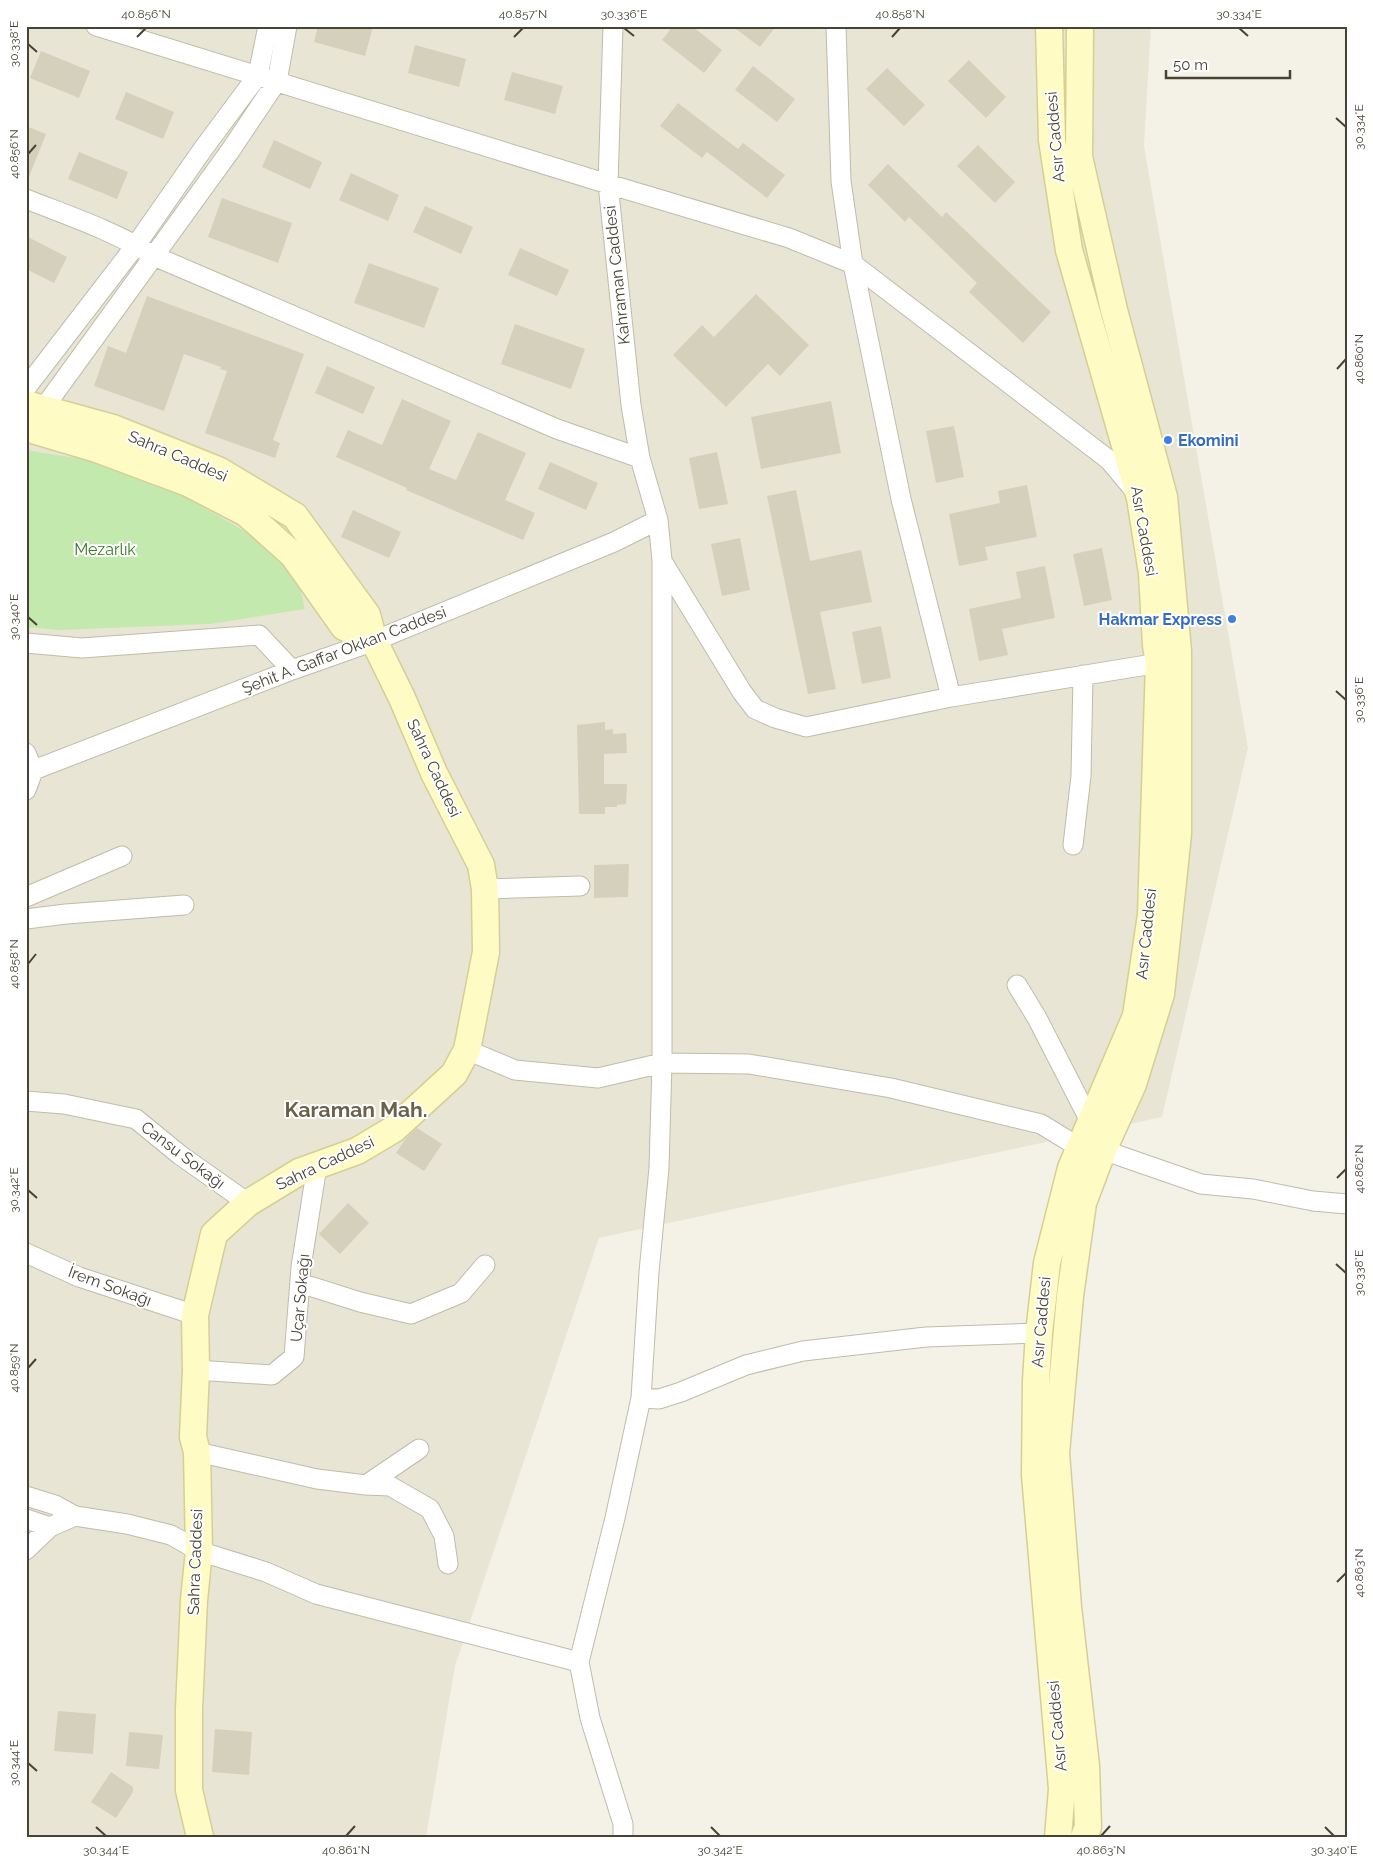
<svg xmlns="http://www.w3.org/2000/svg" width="1373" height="1863" font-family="Raleway,sans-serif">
	<rect width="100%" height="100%" fill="#f4f2e7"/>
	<path fill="#e8e5d5" d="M 26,26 L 1151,26 L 1144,146 L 1248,748 L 1162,1117 L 599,1238 L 455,1666 L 426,1837 L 26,1837 Z"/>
	<path fill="#c4e9ae" d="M 26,450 L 100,462 L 186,497 L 246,532 L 297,576 L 305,609 L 210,624 L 58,630 L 26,627 Z"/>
	<path fill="#d5d0bc" d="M 318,26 L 373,26 L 365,56 L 314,42 Z
		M 673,26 L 692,26 L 722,50 L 704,73 L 662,40 Z
		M 732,26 L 776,26 L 760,47 Z
		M 415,45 L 466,59 L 459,87 L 408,73 Z
		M 41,51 L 90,71 L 79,98 L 30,78 Z
		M 969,60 L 1006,97 L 986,118 L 948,81 Z
		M 753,66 L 795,99 L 777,122 L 735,90 Z
		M 887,68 L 925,105 L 904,126 L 866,89 Z
		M 512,72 L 563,86 L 555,114 L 504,100 Z
		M 126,92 L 174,112 L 163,139 L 115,119 Z
		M 678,103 L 738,149 L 743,143 L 785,175 L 767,198 L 707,152 L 702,158 L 660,126 Z
		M 26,126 L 46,134 L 27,182 L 26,182 Z
		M 274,140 L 322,162 L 310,189 L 262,167 Z
		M 978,145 L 1015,182 L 995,203 L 957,166 Z
		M 79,152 L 128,172 L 117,199 L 68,179 Z
		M 888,164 L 942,217 L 946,212 L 1051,312 L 1023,343 L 969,292 L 977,283 L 909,217 L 905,222 L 868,185 Z
		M 351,173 L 399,195 L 388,221 L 339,200 Z
		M 222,198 L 292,223 L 278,263 L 208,237 Z
		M 425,206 L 473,227 L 461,254 L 413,232 Z
		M 26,236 L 67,257 L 54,283 L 26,269 Z
		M 520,248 L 569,270 L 557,296 L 508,275 Z
		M 369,263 L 439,288 L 424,328 L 354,303 Z
		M 756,294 L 809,345 L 780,376 L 768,364 L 726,407 L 673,355 L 702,325 L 714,337 Z
		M 147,296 L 304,354 L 273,440 L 280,443 L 275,458 L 205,433 L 227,371 L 220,369 L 221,367 L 184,354 L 164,411 L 94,386 L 108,346 L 126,353 Z
		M 515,324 L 585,349 L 571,389 L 501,364 Z
		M 327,366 L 375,387 L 363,414 L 315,393 Z
		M 402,399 L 451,421 L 429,469 L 456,480 L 478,432 L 526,453 L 505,500 L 535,513 L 523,540 L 406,490 L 407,488 L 336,457 L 348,430 L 382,445 Z
		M 831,401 L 841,453 L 761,469 L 751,417 Z
		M 954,426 L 964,477 L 936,483 L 926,431 Z
		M 717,452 L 728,504 L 699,509 L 689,458 Z
		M 550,462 L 598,483 L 586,510 L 538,489 Z
		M 1027,485 L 1037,537 L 985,547 L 988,560 L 959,566 L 949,514 L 1000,503 L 998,491 Z
		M 796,490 L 810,561 L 861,550 L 872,602 L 820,612 L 836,689 L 808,694 L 767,496 Z
		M 353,510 L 401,532 L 389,558 L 341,537 Z
		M 740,538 L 750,590 L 722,596 L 711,544 Z
		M 1102,548 L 1112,600 L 1084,606 L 1073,554 Z
		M 1045,566 L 1055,618 L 1002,629 L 1008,655 L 979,661 L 969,609 L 1021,598 L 1016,572 Z
		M 881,626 L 891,678 L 862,684 L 852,632 Z
		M 605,722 L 605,730 L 613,729 L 613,734 L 626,733 L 627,753 L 604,754 L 604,784 L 627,784 L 626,804 L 617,805 L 617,807 L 605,807 L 605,814 L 579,814 L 577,725 Z
		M 629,864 L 628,897 L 594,898 L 594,865 Z
		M 417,1128 L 442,1144 L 424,1171 L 396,1153 L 406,1138 Z
		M 348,1203 L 369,1223 L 340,1254 L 319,1234 Z
		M 58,1711 L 96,1714 L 93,1754 L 54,1751 Z
		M 215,1729 L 252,1732 L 249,1775 L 212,1772 Z
		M 129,1732 L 163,1735 L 159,1769 L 126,1766 Z
		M 111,1772 L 133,1787 L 133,1792 L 116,1818 L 91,1802 Z"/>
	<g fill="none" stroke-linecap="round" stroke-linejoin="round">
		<defs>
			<path id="street" d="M 96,26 L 608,184 L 789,238 L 853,264 L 1109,460 L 1135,491
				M 836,26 L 841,181 L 853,264 L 901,499 L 951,697
				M 26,199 C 69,216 114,231 154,256 L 557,429 L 640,458
				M 26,388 L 136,245 L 203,149 L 258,75 L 268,26
				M 43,409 L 230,151 L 277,81 L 287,26
				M 662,561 L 742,692 L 755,709 L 775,718 L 806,727 L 951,697 L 1159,663
				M 26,643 L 82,648 L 259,635 L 292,670
				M 26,753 L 33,771 L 26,790
				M 26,773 L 292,670 L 374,641 L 614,542 L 658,520
				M 1073,845 L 1081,776 L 1083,675
				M 485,889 L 580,886
				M 26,897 L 122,856
				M 26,919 L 66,914 L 184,905
				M 1017,985 L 1037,1018 L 1091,1123
				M 467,1050 L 515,1070 L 598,1078 L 662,1063 L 749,1064 L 891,1088 L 1041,1124 L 1080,1148 L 1103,1150 L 1201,1184 L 1253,1189 L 1313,1201 L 1347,1204
				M 26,1101 L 64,1104 L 136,1119 L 180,1155 L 248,1203
				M 26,1253 L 79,1277 L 195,1315
				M 300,1283 L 360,1302 L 411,1314 L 461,1293 L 485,1265
				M 196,1370 L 272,1375 L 294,1357 L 301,1267 L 317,1166
				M 641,1398 L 659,1399 L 681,1392 L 746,1365 L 803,1351 L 926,1337 L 1039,1333
				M 197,1452 L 317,1479 L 366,1485 L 390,1486 L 430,1509 L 444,1536 L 448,1564
				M 366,1485 L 419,1449
				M 26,1496 L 55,1505 L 75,1516
				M 26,1519 L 50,1527
				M 26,1550 L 50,1527 L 75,1516 L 127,1524 L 171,1535 L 199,1551 L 266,1572 L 316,1594 L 579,1662 L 590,1718 L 623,1824 L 623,1837
				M 579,1662 L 615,1518 L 641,1398 L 649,1272 L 659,1168 L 662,1063 L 662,560 L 658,520 L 640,458 L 631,405 L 608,184 L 613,26"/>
			<path id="secondary" d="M 1049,26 L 1052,140 L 1069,250 L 1140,498 L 1152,573 L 1156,645 L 1159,663 L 1151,915 L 1136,1016 L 1071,1168 L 1047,1263 L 1039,1333 L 1036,1381 L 1035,1475 L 1062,1789 L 1058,1837
				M 1080,26 L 1079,157 L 1114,310 L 1164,497 L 1178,651 L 1178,834 L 1161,994 L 1133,1084 L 1103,1150 L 1083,1203 L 1070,1296 L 1056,1453 L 1068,1607 L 1086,1766 L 1088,1827 L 1084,1837
				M 26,404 L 113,428 L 218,470 L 295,516 L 367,615 L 374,641 L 402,698 L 434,773 L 481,865 L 485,889 L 486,952 L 467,1050 L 454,1074 L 394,1129 L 357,1151 L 299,1172 L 248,1203 L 214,1234 L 195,1315 L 196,1370 L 193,1437 L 197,1452 L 199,1551 L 194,1600 L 189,1709 L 189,1790 L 200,1837
				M 26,428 L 97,449 L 188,483 L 246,513 L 293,555 L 344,627 L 374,641"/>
		</defs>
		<use href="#street" stroke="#bfbca9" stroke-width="21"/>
		<use href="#secondary" stroke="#d5cf96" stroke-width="29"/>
		<use href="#street" stroke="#fff" stroke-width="19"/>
		<use href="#secondary" stroke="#fffbc5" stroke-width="26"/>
	</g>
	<path fill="none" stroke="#474335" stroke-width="2" d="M 624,28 L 634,36M 1239,28 L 1248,36M 137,37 L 146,28M 514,37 L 523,28M 892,37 L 900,28M 28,44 L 37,52M 1336,118 L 1346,127M 28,154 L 36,145M 1337,369 L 1346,359M 28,617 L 37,625M 1336,691 L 1346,700M 28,964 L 36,954M 1337,1178 L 1346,1169M 28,1190 L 37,1198M 1336,1264 L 1346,1273M 28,1368 L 36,1359M 1337,1582 L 1346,1573M 28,1763 L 37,1771M 96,1827 L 106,1836M 711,1827 L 720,1836M 1325,1827 L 1334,1836M 346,1836 L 355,1826M 1101,1836 L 1110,1826"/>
	<g fill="#3f7fe0" stroke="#fff" stroke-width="2">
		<circle cx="1168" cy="440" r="5"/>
		<circle cx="1232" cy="619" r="5"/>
	</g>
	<g text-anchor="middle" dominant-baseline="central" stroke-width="4" stroke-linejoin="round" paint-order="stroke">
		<g font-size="16" fill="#474335" stroke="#fff">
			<text transform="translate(1055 137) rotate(-95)">Asır Caddesi</text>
			<text transform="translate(617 275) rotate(-96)">Kahraman Caddesi</text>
			<text transform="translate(178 456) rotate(23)">Sahra Caddesi</text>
			<text transform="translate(1144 531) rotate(80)">Asır Caddesi</text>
			<text transform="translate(344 650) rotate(-21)">Şehit A. Gaffar Okkan Caddesi</text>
			<text transform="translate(434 768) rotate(65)">Sahra Caddesi</text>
			<text transform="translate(1146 934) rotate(-84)">Asır Caddesi</text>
			<text transform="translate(183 1155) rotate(37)">Cansu Sokağı</text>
			<text transform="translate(325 1163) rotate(-25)">Sahra Caddesi</text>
			<text transform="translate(110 1286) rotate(20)">İrem Sokağı</text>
			<text transform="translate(300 1298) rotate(-85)">Uçar Sokağı</text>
			<text transform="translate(1041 1322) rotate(-85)">Asır Caddesi</text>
			<text transform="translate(195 1562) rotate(-88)">Sahra Caddesi</text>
			<text transform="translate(1057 1726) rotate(-95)">Asır Caddesi</text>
		</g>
		<g font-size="16" font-weight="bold" fill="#366cbe" stroke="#fff" text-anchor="start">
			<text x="1178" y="440">Ekomini</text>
			<text x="1222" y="619" text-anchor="end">Hakmar Express</text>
		</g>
		<g font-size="16" fill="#387a27" stroke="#fff">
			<text x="105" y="549">Mezarlık</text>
		</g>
		<g font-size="21" font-weight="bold" fill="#6a634c" stroke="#fff">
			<text x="356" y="1109">Karaman Mah.</text>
		</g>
	</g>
	<rect width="1373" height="1863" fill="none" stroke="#ffffff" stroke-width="55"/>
	<path d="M1166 70v8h124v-8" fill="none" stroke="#474335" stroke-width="2.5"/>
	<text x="1173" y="70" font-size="15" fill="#474335" stroke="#ffffff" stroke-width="4" paint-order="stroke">50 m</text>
	<rect x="28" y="28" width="1318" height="1808" fill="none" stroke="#474335" stroke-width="2"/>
	<g font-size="12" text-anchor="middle" fill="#474335">
		<text x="146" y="18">40.856°N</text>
		<text x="523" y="18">40.857°N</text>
		<text x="624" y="18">30.336°E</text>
		<text x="900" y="18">40.858°N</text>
		<text x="1239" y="18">30.334°E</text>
		<text transform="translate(14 44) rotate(-90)" y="4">30.338°E</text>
		<text transform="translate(1359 127) rotate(-90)" y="4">30.334°E</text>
		<text transform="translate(14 154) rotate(-90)" y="4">40.856°N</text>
		<text transform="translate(1359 359) rotate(-90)" y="4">40.860°N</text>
		<text transform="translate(14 617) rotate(-90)" y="4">30.340°E</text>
		<text transform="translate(1359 700) rotate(-90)" y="4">30.336°E</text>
		<text transform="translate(14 964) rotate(-90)" y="4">40.858°N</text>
		<text transform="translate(1359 1169) rotate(-90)" y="4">40.862°N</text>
		<text transform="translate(14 1190) rotate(-90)" y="4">30.342°E</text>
		<text transform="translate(1359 1273) rotate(-90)" y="4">30.338°E</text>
		<text transform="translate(14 1368) rotate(-90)" y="4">40.859°N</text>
		<text transform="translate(1359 1573) rotate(-90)" y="4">40.863°N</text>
		<text transform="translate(14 1763) rotate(-90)" y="4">30.344°E</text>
		<text x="106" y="1854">30.344°E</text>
		<text x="346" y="1854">40.861°N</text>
		<text x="720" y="1854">30.342°E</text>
		<text x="1101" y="1854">40.863°N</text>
		<text x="1334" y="1854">30.340°E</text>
	</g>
</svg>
